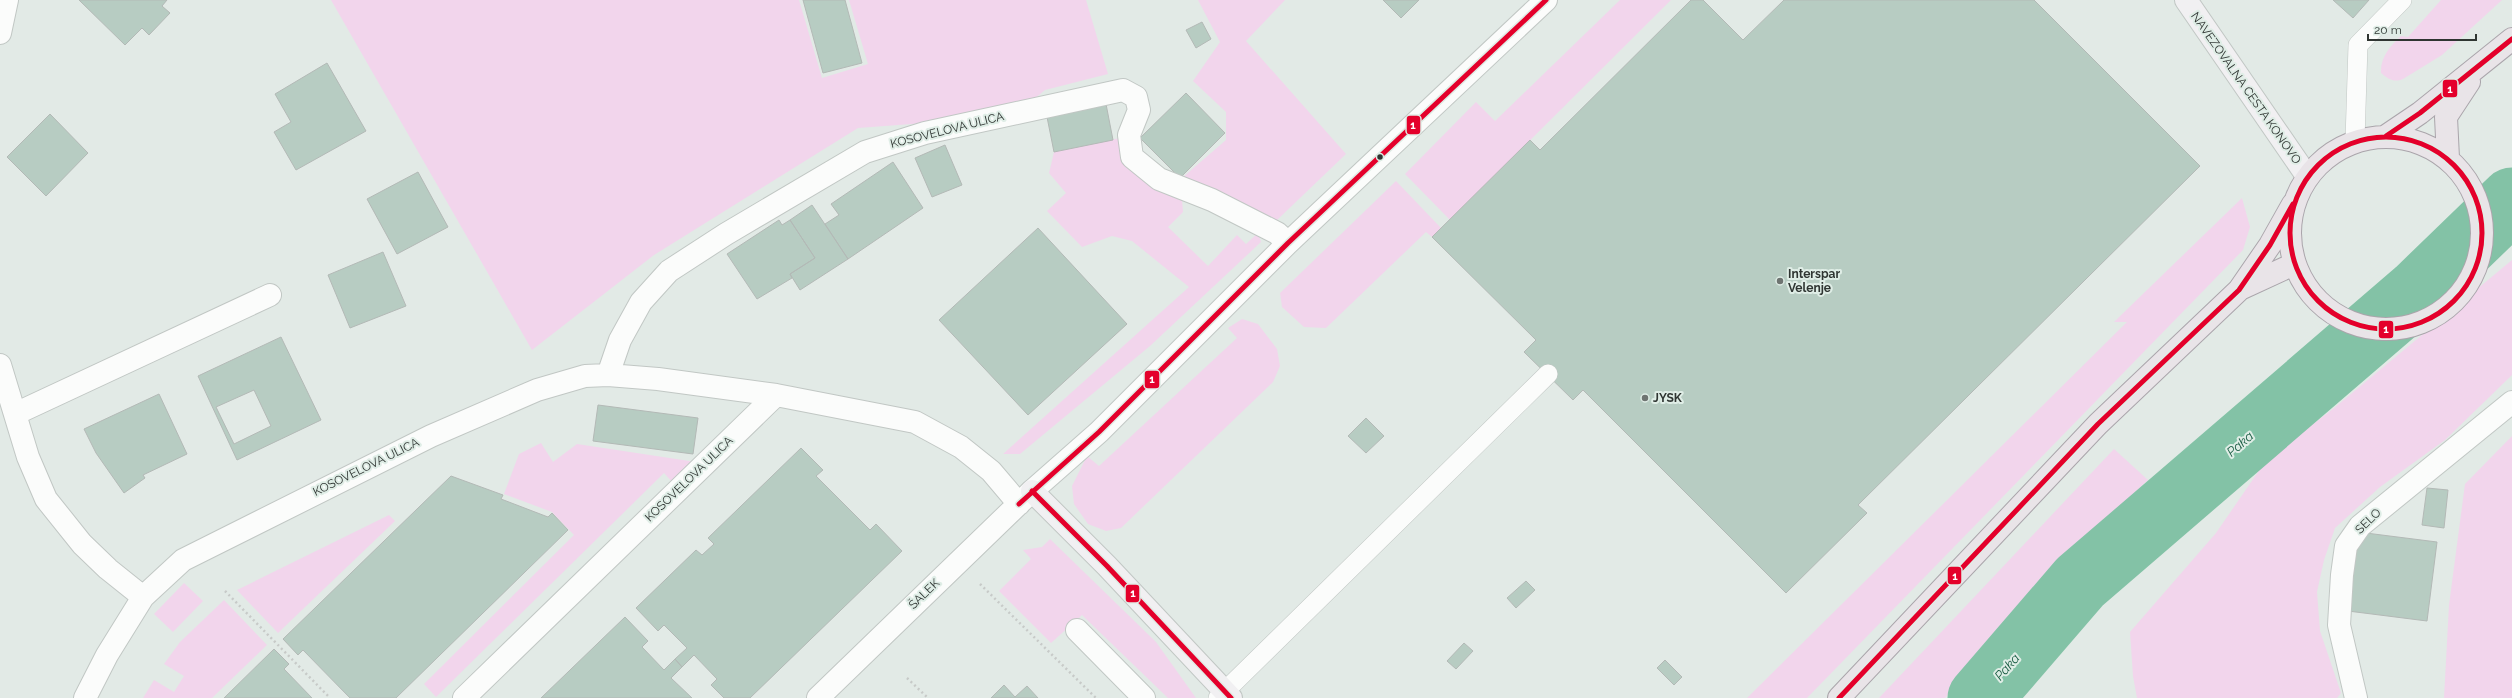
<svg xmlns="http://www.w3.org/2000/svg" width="2512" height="698" font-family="Raleway,sans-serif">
	<rect width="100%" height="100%" fill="#e2eae6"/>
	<path fill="#f2d5ec" d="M 331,0 L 799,0 L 822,78 L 868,64 L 849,0 L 1086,0 L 1108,74 L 1045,90 L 1033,100 L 925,123 L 858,128 L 654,255 L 532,350 Z
		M 1198,0 L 1285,0 L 1246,41 L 1346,154 L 1276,221 L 1182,178 L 1226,140 L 1226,112 L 1193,81 L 1220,42 Z
		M 1620,0 L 1671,0 L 1450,220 L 1405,174 L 1476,102 L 1495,121 Z
		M 2441,0 L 2502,0 L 2442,55 L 2403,79 C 2394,83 2388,79 2381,73 C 2380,58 2390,46 2401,36 L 2408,37 Z
		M 1120,138 L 1182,200 L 1183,212 L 1168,227 L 1208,266 L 1237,235 L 1246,244 L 1258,233 L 1261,242 L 1150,346 L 1020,454 L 1003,454 L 1189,287 L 1132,241 L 1112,236 L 1082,247 L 1047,211 L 1066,193 L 1049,173 L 1054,152 Z
		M 1396,181 L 1441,228 L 1432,237 L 1426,232 L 1326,328 L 1304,327 L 1282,307 L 1280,293 Z
		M 2242,198 L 2250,227 L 2243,250 L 1807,698 L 1747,698 L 2127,322 L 2114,322 Z
		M 2512,260 L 2512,375 L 2445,440 L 2380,487 L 2335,528 L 2324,560 L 2317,592 L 2320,631 L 2341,693 L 2337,698 L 2137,698 L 2133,676 L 2130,632 L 2216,533 L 2267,459 L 2333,409 Z
		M 1242,319 L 1258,324 L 1277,349 L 1280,366 L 1273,382 L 1121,528 L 1106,531 L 1088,524 L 1074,504 L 1072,486 L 1087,456 L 1099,466 L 1237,338 L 1228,328 Z
		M 2512,436 L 2512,698 L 2444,698 L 2449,605 L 2465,484 Z
		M 541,443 L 553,462 L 577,444 L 696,462 L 673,483 L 664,473 L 436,697 L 424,684 L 574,535 L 552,512 L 504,494 L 519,454 Z
		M 2114,449 L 2148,480 L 2059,563 L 1945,698 L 1879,698 Z
		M 389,515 L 395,521 L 278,633 L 237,590 Z
		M 1050,539 L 1156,642 L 1196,698 L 1168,698 L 1082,615 L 1051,643 L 999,591 L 1031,559 L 1023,550 L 1042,547 Z
		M 184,583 L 203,601 L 173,632 L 154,614 Z
		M 224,600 L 267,645 L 212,698 L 143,698 L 154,680 L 174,692 L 184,676 L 164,664 L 180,642 Z"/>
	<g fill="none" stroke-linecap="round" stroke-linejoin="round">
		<path stroke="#83c2a6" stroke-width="65" d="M 1980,698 L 2080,582 L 2417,292 L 2512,200"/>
	</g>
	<path fill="#b7ccc2" stroke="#b3b9b6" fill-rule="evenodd" d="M 79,0 L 167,0 L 162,6 L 170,13 L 149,35 L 142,28 L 125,45 Z
		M 803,0 L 845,0 L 862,63 L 823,73 Z
		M 1383,0 L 1419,0 L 1401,18 Z
		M 1691,0 L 1703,0 L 1743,40 L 1784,0 L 2034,0 L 2200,166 L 1858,505 L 1867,513 L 1786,593 L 1583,390 L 1573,400 L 1524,352 L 1536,340 L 1432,237 L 1530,140 L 1540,150 Z
		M 2333,0 L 2369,0 L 2353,18 Z
		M 1202,22 L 1211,39 L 1196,48 L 1186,30 Z
		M 327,63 L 366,131 L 296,170 L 274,132 L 291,122 L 275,94 Z
		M 1186,93 L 1225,133 L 1180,178 L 1140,138 Z
		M 1106,104 L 1113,140 L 1054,152 L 1047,117 Z
		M 50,114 L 88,153 L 46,196 L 7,157 Z
		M 945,145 L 962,185 L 932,197 L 915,158 Z
		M 893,162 L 923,208 L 848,259 L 825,224 L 839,215 L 831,204 Z
		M 418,172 L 448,227 L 397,254 L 367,199 Z
		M 812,205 L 848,259 L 800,290 L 790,274 L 815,258 L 790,220 Z
		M 779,220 L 782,225 L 790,220 L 815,258 L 790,274 L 792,278 L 757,299 L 727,254 Z
		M 1038,228 L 1127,324 L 1028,415 L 939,320 Z
		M 383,252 L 406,306 L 350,328 L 328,275 Z
		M 281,337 L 321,420 L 237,460 L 198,376 ZM 254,390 L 271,426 L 234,444 L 216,407 Z
		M 159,394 L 187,454 L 143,475 L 145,478 L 124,493 L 96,453 L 84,429 Z
		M 598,405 L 698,418 L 693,454 L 593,441 Z
		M 1366,418 L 1384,436 L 1366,453 L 1348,436 Z
		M 801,448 L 823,470 L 816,476 L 870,530 L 876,524 L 902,551 L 750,698 L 724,698 L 711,685 L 717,679 L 694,655 L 682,667 L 675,659 L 687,648 L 664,625 L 658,631 L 636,608 L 696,550 L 702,555 L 714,544 L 708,538 Z
		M 451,476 L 503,495 L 501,499 L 548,517 L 552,513 L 568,530 L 396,698 L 350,698 L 303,650 L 298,655 L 283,639 Z
		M 2427,488 L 2448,490 L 2444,528 L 2422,525 Z
		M 2358,532 L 2437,542 L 2427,621 L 2348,611 Z
		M 1526,581 L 1535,590 L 1516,608 L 1507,598 Z
		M 625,617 L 648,641 L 642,647 L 664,670 L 675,659 L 682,667 L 671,678 L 692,698 L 541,698 Z
		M 1464,643 L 1473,651 L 1456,669 L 1447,661 Z
		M 274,649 L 289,664 L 284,669 L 312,698 L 224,698 Z
		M 1665,660 L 1682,677 L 1674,685 L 1657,668 Z
		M 1004,685 L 1015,697 L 1027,686 L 1038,698 L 991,698 Z"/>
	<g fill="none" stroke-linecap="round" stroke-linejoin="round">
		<defs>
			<path id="lane" d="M 2355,140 L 2358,45 L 2402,0
				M 1218,698 L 1548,374"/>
			<path id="street" d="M 0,33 L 7,0
				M 0,365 L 28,457 L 46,499 L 82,544 L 108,569 L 143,597
				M 608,375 L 620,340 L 641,302 L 669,271 L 726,234 L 865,152 L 925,133 L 1123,90 L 1136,97 L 1139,110 L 1129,135 L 1132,157 L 1159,179 L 1212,200 L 1277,233 L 1288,243
				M 15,414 L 270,295
				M 1077,630 L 1144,698
				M 85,698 L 107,655 L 143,597 L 183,560 L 431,436 L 537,390 L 585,376 L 608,375 L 658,379 L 776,395 L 915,422 L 961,447 L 991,471 L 1019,504
				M 464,698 L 776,395
				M 818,698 L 1032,491 L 1099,432 L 1288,243 L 1546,0
				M 2356,698 L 2339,625 L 2342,575 L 2346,546 L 2360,526 L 2512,402"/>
			<path id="secondary" d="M 2186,0 L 2307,176
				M 1032,491 L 1107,566 L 1231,698"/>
			<path id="primary" d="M 2386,136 L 2420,113 L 2512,39
				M2290 233a96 96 0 1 1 192 0a96 96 0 1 1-192 0Z
				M 2448,158 L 2446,117 L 2469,82
				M 2242,288 L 2294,264
				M 1839,698 L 2098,424 L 2239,290 L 2270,245 L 2293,204"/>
		</defs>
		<use href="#lane" stroke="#c1c7c4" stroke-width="20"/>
		<use href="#street" stroke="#c1c7c4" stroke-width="24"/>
		<use href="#secondary" stroke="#c1c7c4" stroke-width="24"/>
		<use href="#primary" stroke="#aaa5ab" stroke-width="24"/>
		<path stroke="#c7cac8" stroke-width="2.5" stroke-dasharray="2 3" stroke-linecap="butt" d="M 980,584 L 1096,698
			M 225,591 L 330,698
			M 907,678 L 928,698"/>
		<use href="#lane" stroke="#fbfcfb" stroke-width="19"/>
		<use href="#street" stroke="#fbfcfb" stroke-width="22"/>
		<use href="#secondary" stroke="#f1f0f2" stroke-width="22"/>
		<use href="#primary" stroke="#e9e4e8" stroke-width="22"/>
		<defs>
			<path id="bus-1" d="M 2386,136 L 2420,113 L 2512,39
				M2290 233a96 96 0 1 1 192 0a96 96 0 1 1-192 0Z
				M 1032,491 L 1107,566 L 1231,698
				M 1019,504 L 1099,432 L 1288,243 L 1546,0
				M 1839,698 L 2098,424 L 2239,290 L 2270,245 L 2293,204"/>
		</defs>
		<use href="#bus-1" stroke="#dfede6" stroke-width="8"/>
		<use href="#bus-1" stroke="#e4002b" stroke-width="5"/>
	</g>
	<circle fill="#2f3532" stroke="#dfede6" stroke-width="1.5" cx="1380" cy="157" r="3.5"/>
	<g fill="#6e7471" stroke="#dfede6" stroke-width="1.5">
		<circle cx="1780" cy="281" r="4"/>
		<circle cx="1645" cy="398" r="4"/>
	</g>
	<g text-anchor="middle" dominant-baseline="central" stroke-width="4" stroke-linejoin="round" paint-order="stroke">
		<g font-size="12" fill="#2f3532" stroke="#dfede6">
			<text transform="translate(2246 88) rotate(55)">NAVEZOVALNA CESTA KONOVO</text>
			<text transform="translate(947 130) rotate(-14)">KOSOVELOVA ULICA</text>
			<text transform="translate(366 467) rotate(-26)">KOSOVELOVA ULICA</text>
			<text transform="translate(689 479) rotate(-44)">KOSOVELOVA ULICA</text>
			<text transform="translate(2368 521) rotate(-44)">SELO</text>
			<text transform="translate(924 594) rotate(-44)">ŠALEK</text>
		</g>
		<g font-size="12" font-weight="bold" fill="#2f3532" stroke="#dfede6" text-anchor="start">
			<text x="1788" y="274">Interspar<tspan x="1788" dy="14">Velenje</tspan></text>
			<text x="1653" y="398">JYSK</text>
		</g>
		<g font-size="13" font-style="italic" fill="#175b41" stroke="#dfede6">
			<text transform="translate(2240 444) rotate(-41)">Paka</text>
			<text transform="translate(2007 667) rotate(-49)">Paka</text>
		</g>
	</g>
	<g stroke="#dfede6" stroke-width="1.5">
		<rect x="2442" y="79" width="16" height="19" rx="4" fill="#e4002b"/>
		<rect x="1406" y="115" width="15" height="20" rx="4" fill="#e4002b"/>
		<rect x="2378" y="320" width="16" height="19" rx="4" fill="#e4002b"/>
		<rect x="1144" y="370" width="16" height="19" rx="4" fill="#e4002b"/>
		<rect x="1947" y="566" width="15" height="19" rx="4" fill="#e4002b"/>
		<rect x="1125" y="584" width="15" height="19" rx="4" fill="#e4002b"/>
	</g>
	<g font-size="11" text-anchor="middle" font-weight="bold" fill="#fff">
		<text x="2450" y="93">1</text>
		<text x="1413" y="129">1</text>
		<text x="2386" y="333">1</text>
		<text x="1152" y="383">1</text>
		<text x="1955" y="580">1</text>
		<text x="1133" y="597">1</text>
	</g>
	<path d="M2368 34v6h108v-6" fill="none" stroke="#2f3532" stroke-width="2"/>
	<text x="2374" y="34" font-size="12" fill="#2f3532" stroke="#dfede6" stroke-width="3" paint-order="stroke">20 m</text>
</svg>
